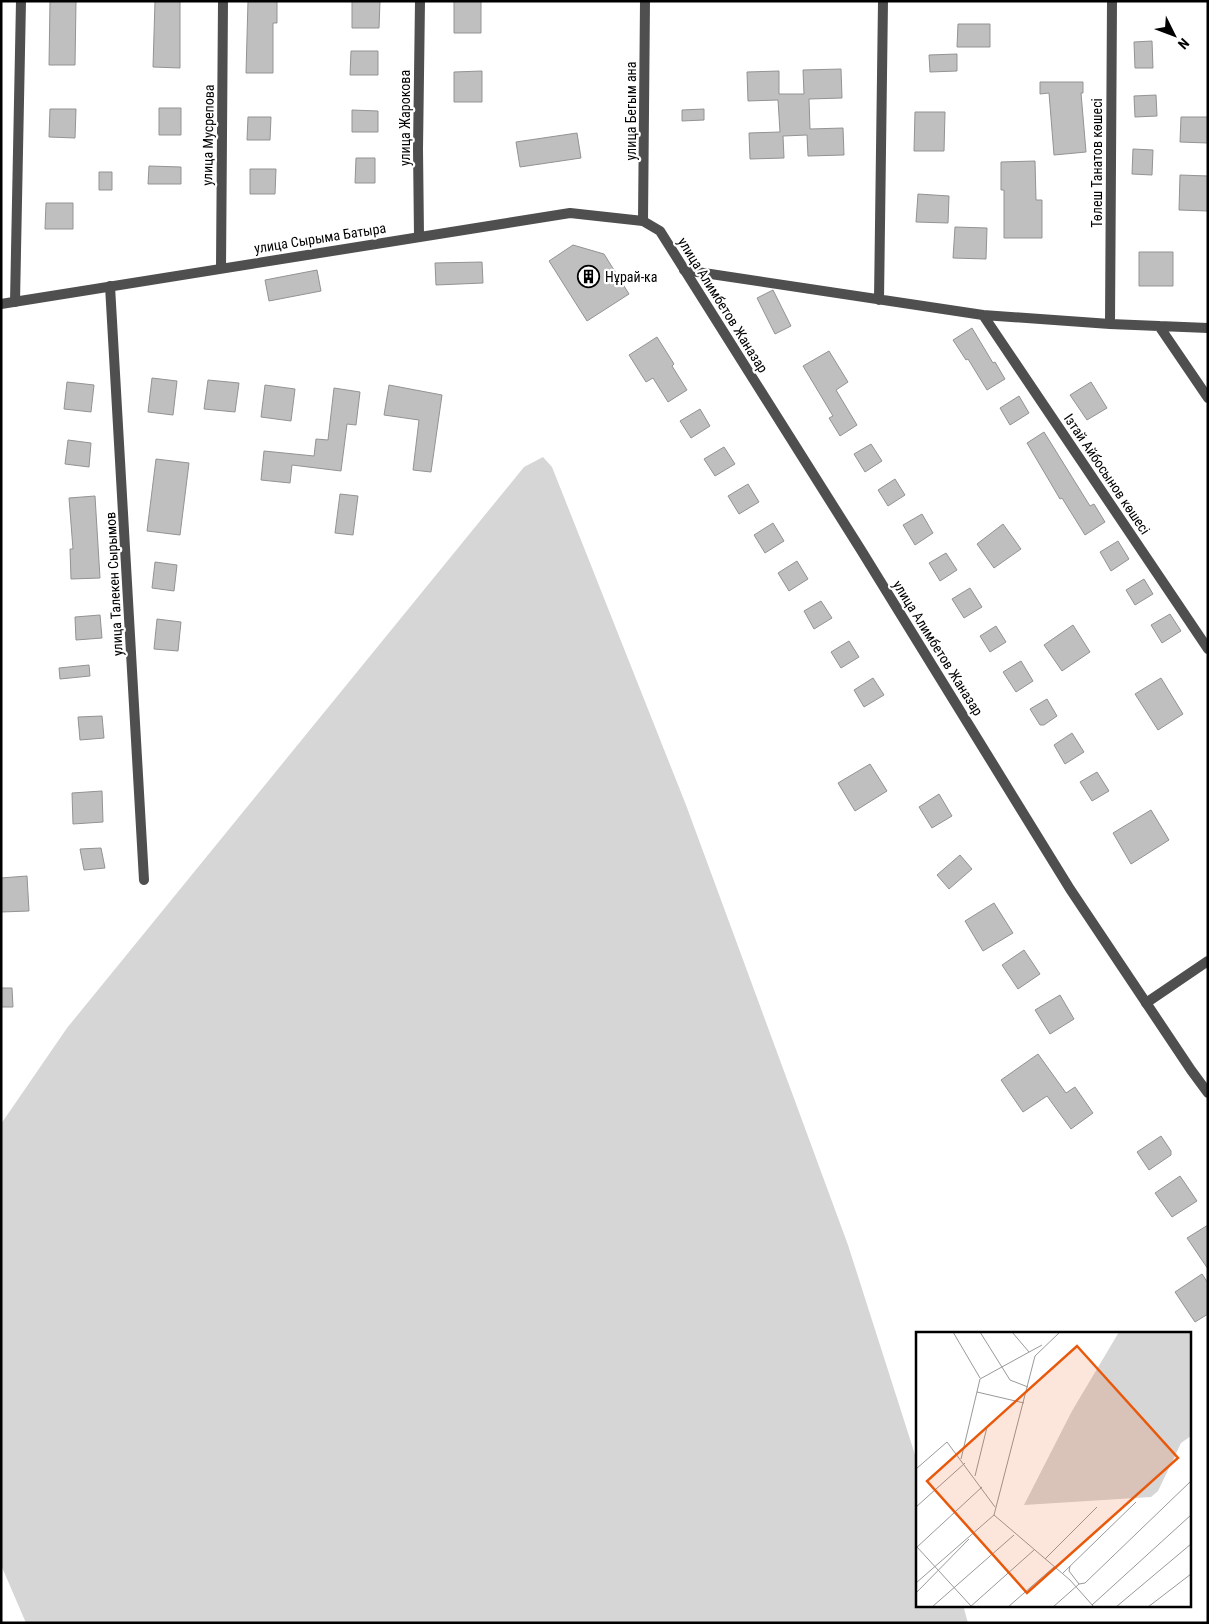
<svg xmlns="http://www.w3.org/2000/svg" width="1209" height="1624" font-family="'Roboto Condensed',sans-serif">
	<rect width="100%" height="100%" fill="#fff"/>
	<path fill="#d6d6d6" d="M 543,457 L 552,467 L 686,805 L 848,1245 L 918,1464 L 918,1605 L 963,1605 L 968,1623 L 26,1623 L 1,1565 L 1,1124 L 67,1028 L 524,467 Z"/>
	<path fill="#bfbfbf" stroke="#939393" d="M 50,1 L 76,1 L 75,65 L 49,65 Z
		M 155,1 L 180,1 L 180,68 L 153,67 Z
		M 248,1 L 277,1 L 277,23 L 273,23 L 273,73 L 246,73 Z
		M 352,1 L 380,1 L 379,28 L 352,28 Z
		M 454,1 L 481,1 L 481,33 L 454,33 Z
		M 958,24 L 990,24 L 990,47 L 957,47 Z
		M 1152,41 L 1153,68 L 1135,68 L 1134,42 Z
		M 351,51 L 378,51 L 378,75 L 350,75 Z
		M 957,54 L 957,71 L 930,72 L 929,55 Z
		M 841,69 L 842,98 L 809,99 L 810,129 L 843,128 L 844,155 L 808,156 L 807,135 L 783,136 L 784,158 L 750,159 L 749,133 L 780,132 L 778,100 L 748,101 L 747,72 L 779,71 L 779,94 L 804,94 L 803,70 Z
		M 482,71 L 482,102 L 454,102 L 454,72 Z
		M 1040,82 L 1083,82 L 1083,93 L 1081,93 L 1086,152 L 1054,155 L 1049,93 L 1040,94 Z
		M 1156,95 L 1157,116 L 1135,117 L 1134,96 Z
		M 159,108 L 181,108 L 181,135 L 159,135 Z
		M 50,109 L 76,109 L 75,138 L 49,137 Z
		M 704,109 L 704,120 L 682,121 L 682,110 Z
		M 352,110 L 378,111 L 378,132 L 352,132 Z
		M 915,112 L 945,112 L 944,151 L 914,151 Z
		M 248,117 L 271,117 L 270,140 L 247,140 Z
		M 1181,117 L 1208,117 L 1208,143 L 1180,142 Z
		M 577,133 L 581,158 L 520,167 L 516,142 Z
		M 1133,149 L 1153,150 L 1152,175 L 1132,174 Z
		M 356,158 L 375,158 L 375,183 L 355,183 Z
		M 1035,161 L 1036,200 L 1042,200 L 1042,238 L 1004,238 L 1004,190 L 1001,190 L 1001,162 Z
		M 149,166 L 181,167 L 181,184 L 148,184 Z
		M 250,169 L 276,169 L 275,194 L 250,194 Z
		M 99,172 L 112,172 L 112,190 L 99,190 Z
		M 1180,175 L 1208,176 L 1208,211 L 1179,210 Z
		M 918,194 L 949,196 L 948,223 L 916,222 Z
		M 46,203 L 73,203 L 73,229 L 45,229 Z
		M 955,227 L 987,228 L 986,259 L 953,258 Z
		M 573,245 L 604,254 L 629,294 L 587,321 L 549,261 Z
		M 1139,252 L 1173,252 L 1173,286 L 1139,286 Z
		M 482,262 L 483,283 L 436,285 L 435,263 Z
		M 317,270 L 321,291 L 269,301 L 265,280 Z
		M 773,290 L 791,326 L 775,334 L 757,298 Z
		M 972,328 L 993,363 L 995,362 L 1005,379 L 987,390 L 968,359 L 966,360 L 953,340 Z
		M 657,337 L 674,364 L 672,366 L 687,390 L 668,402 L 653,378 L 646,382 L 629,355 Z
		M 829,351 L 848,382 L 836,390 L 857,425 L 840,436 L 829,418 L 833,416 L 803,366 Z
		M 152,378 L 177,381 L 173,415 L 148,412 Z
		M 208,380 L 239,383 L 235,412 L 204,409 Z
		M 67,382 L 94,385 L 91,412 L 64,409 Z
		M 1091,382 L 1107,408 L 1087,420 L 1070,395 Z
		M 265,385 L 295,389 L 291,421 L 261,417 Z
		M 389,385 L 442,395 L 431,472 L 413,470 L 419,420 L 384,415 Z
		M 334,388 L 360,392 L 356,425 L 347,424 L 341,471 L 292,465 L 290,483 L 261,480 L 264,451 L 314,456 L 316,439 L 328,440 Z
		M 1019,396 L 1029,413 L 1010,425 L 1000,408 Z
		M 700,409 L 710,426 L 691,438 L 680,421 Z
		M 1044,432 L 1090,506 L 1094,504 L 1105,522 L 1085,535 L 1062,498 L 1060,499 L 1027,443 Z
		M 68,440 L 91,443 L 89,467 L 65,464 Z
		M 871,444 L 882,461 L 865,472 L 854,454 Z
		M 724,447 L 735,464 L 715,476 L 704,459 Z
		M 156,459 L 189,463 L 180,535 L 147,531 Z
		M 895,479 L 905,495 L 888,506 L 878,490 Z
		M 748,484 L 759,502 L 739,514 L 728,496 Z
		M 340,494 L 358,496 L 353,535 L 335,533 Z
		M 95,496 L 100,578 L 71,579 L 70,549 L 73,549 L 69,498 Z
		M 922,514 L 933,533 L 915,545 L 903,525 Z
		M 773,523 L 784,541 L 765,553 L 754,535 Z
		M 1003,524 L 1021,549 L 994,568 L 977,544 Z
		M 1118,541 L 1129,559 L 1111,571 L 1100,552 Z
		M 946,553 L 957,570 L 940,581 L 929,563 Z
		M 797,561 L 808,579 L 789,591 L 778,573 Z
		M 155,562 L 177,565 L 174,591 L 152,588 Z
		M 1144,579 L 1153,594 L 1135,605 L 1126,590 Z
		M 970,588 L 982,607 L 964,618 L 952,599 Z
		M 821,601 L 832,618 L 814,629 L 804,611 Z
		M 1170,614 L 1181,631 L 1162,643 L 1151,625 Z
		M 100,615 L 102,638 L 76,640 L 75,617 Z
		M 157,619 L 181,622 L 178,651 L 154,649 Z
		M 1073,625 L 1090,652 L 1062,671 L 1044,645 Z
		M 996,626 L 1006,642 L 990,652 L 980,636 Z
		M 849,641 L 859,657 L 841,668 L 831,652 Z
		M 1021,661 L 1033,681 L 1016,692 L 1003,672 Z
		M 89,665 L 90,676 L 60,679 L 59,668 Z
		M 873,678 L 884,695 L 864,707 L 854,690 Z
		M 1161,678 L 1183,714 L 1158,730 L 1135,694 Z
		M 1047,699 L 1057,716 L 1044,725 L 1040,725 L 1030,709 Z
		M 102,716 L 104,738 L 80,740 L 78,717 Z
		M 1072,733 L 1084,752 L 1065,764 L 1054,745 Z
		M 870,764 L 887,791 L 855,811 L 838,783 Z
		M 1097,772 L 1109,791 L 1092,801 L 1080,782 Z
		M 102,791 L 103,822 L 73,824 L 72,793 Z
		M 939,794 L 952,816 L 932,828 L 919,807 Z
		M 1151,810 L 1169,840 L 1131,864 L 1113,833 Z
		M 101,848 L 105,868 L 84,870 L 80,849 Z
		M 960,855 L 972,869 L 949,889 L 937,875 Z
		M 27,876 L 29,911 L 1,912 L 1,878 Z
		M 994,903 L 1013,933 L 983,951 L 965,921 Z
		M 1024,950 L 1040,974 L 1018,989 L 1002,965 Z
		M 1,988 L 12,988 L 13,1007 L 1,1007 Z
		M 1060,995 L 1074,1019 L 1050,1034 L 1035,1010 Z
		M 1038,1054 L 1066,1093 L 1075,1087 L 1093,1113 L 1071,1129 L 1047,1096 L 1023,1112 L 1001,1080 Z
		M 1161,1136 L 1171,1151 L 1171,1155 L 1149,1170 L 1137,1152 Z
		M 1180,1176 L 1197,1201 L 1172,1217 L 1155,1193 Z
		M 1208,1225 L 1208,1269 L 1187,1238 Z
		M 1202,1274 L 1208,1283 L 1208,1314 L 1195,1322 L 1175,1292 Z"/>
	<g fill="none" stroke-linecap="round" stroke-linejoin="round">
		<path stroke="#4f4f4f" stroke-width="10" d="M 643,221 L 645,1
			M 419,236 L 418,149 L 420,1
			M 221,268 L 223,1
			M 684,270 L 983,315 L 1110,324 L 1208,328
			M 110,286 L 144,880
			M 879,300 L 883,1
			M 15,302 L 21,1
			M 983,315 L 1208,649
			M 1110,324 L 1112,1
			M 1159,326 L 1208,398
			M 1146,1003 L 1208,961"/>
		<path stroke="#4f4f4f" stroke-width="10" d="M 1,304 L 570,213 L 643,221 L 660,231 L 861,550 L 1070,889 L 1191,1070 L 1208,1093"/>
	</g>
	<defs>
		<symbol id="building-ring" viewBox="-11 -11 22 22"><circle r="9.5" fill="#fff" stroke="#000" stroke-width="1.5"/><path d="M-4-6H4V6H1V3H-1V6H-4ZM-2.5-4.3h1.7v1.8h-1.7ZM.8-4.3h1.7v1.8H.8ZM-2.5-1h1.7V.8h-1.7ZM.8-1h1.7V.8H.8Z" fill="#000"/></symbol>
	</defs>
	<g fill-rule="evenodd">
		<use href="#building-ring" x="576" y="264" width="25" height="25"/>
	</g>
	<g text-anchor="middle" dominant-baseline="central" stroke-width="4.5" stroke-linejoin="round" paint-order="stroke">
		<g font-size="14" fill="#000" stroke="#fff">
			<text transform="translate(631 111) rotate(-90)">улица Бегым ана</text>
			<text transform="translate(405 118) rotate(-90)">улица Жарокова</text>
			<text transform="translate(208 135) rotate(-89)">улица Мусрепова</text>
			<text transform="translate(1097 163) rotate(-90)">Төлеш Танатов көшесі</text>
			<text transform="translate(320 238) rotate(-9)">улица Сырыма Батыра</text>
			<text transform="translate(723 305) rotate(58)">улица Алимбетов Жаназар</text>
			<text transform="translate(1107 474) rotate(56)">Ізтай Айбосынов көшесі</text>
			<text transform="translate(114 584) rotate(-93)">улица Талекен Сырымов</text>
			<text transform="translate(938 648) rotate(58)">улица Алимбетов Жаназар</text>
		</g>
		<g font-size="14" fill="#000" stroke="#fff" text-anchor="start">
			<text x="605" y="277">Нұрай-ка</text>
		</g>
	</g>
	<g transform="translate(916 1332)">
		<rect width="275" height="275" fill="#fff"/>
		<path d="M 203,0 L 275,0 L 275,104 L 265,111 L 242,159 L 235,165 L 108,173 L 156,79 Z" fill="#d6d6d6"/>
		<path fill="none" stroke="#999" stroke-width="1" d="M 37,0 L 64,46M 64,0 L 94,48 L 112,55M 96,0 L 113,20M 61,60 L 108,71M 45,127 L 64,47 L 126,13M 0,137 L 31,110 L 79,175M 59,144 L 71,95M 0,175 L 49,131M 78,183 L 119,24 L 144,0M 78,183 L 154,248 L 178,275M 1,215 L 55,274M 0,216 L 66,155M 129,227 L 181,175M 154,234 L 153,239 L 163,252M 147,241 L 220,170M 0,251 L 78,183M 0,261 L 53,207M 176,273 L 275,183M 16,275 L 98,203M 54,275 L 118,218M 92,275 L 138,235M 137,275 L 163,252 L 169,251 L 275,149M 200,275 L 275,212M 232,275 L 275,242"/>
		<path fill="#e8590c" fill-opacity="0.15" stroke="#e8590c" stroke-width="2.5" d="M 161,14 L 262,126 L 111,261 L 11,149 Z"/>
		<rect width="275" height="275" fill="none" stroke="#000" stroke-width="2.5"/>
	</g>
	<rect width="1209" height="1624" fill="none" stroke="#000000" stroke-width="5"/>
	<g transform="translate(1174 35) rotate(132)" stroke="#ffffff" stroke-width="4" paint-order="stroke">
	<path d="M0-4L9 19L0 12L-9 19Z" fill="#000000"/>
	<text y="-8" font-size="14" font-weight="bold" text-anchor="middle" fill="#000000">N</text>
	</g>
</svg>
